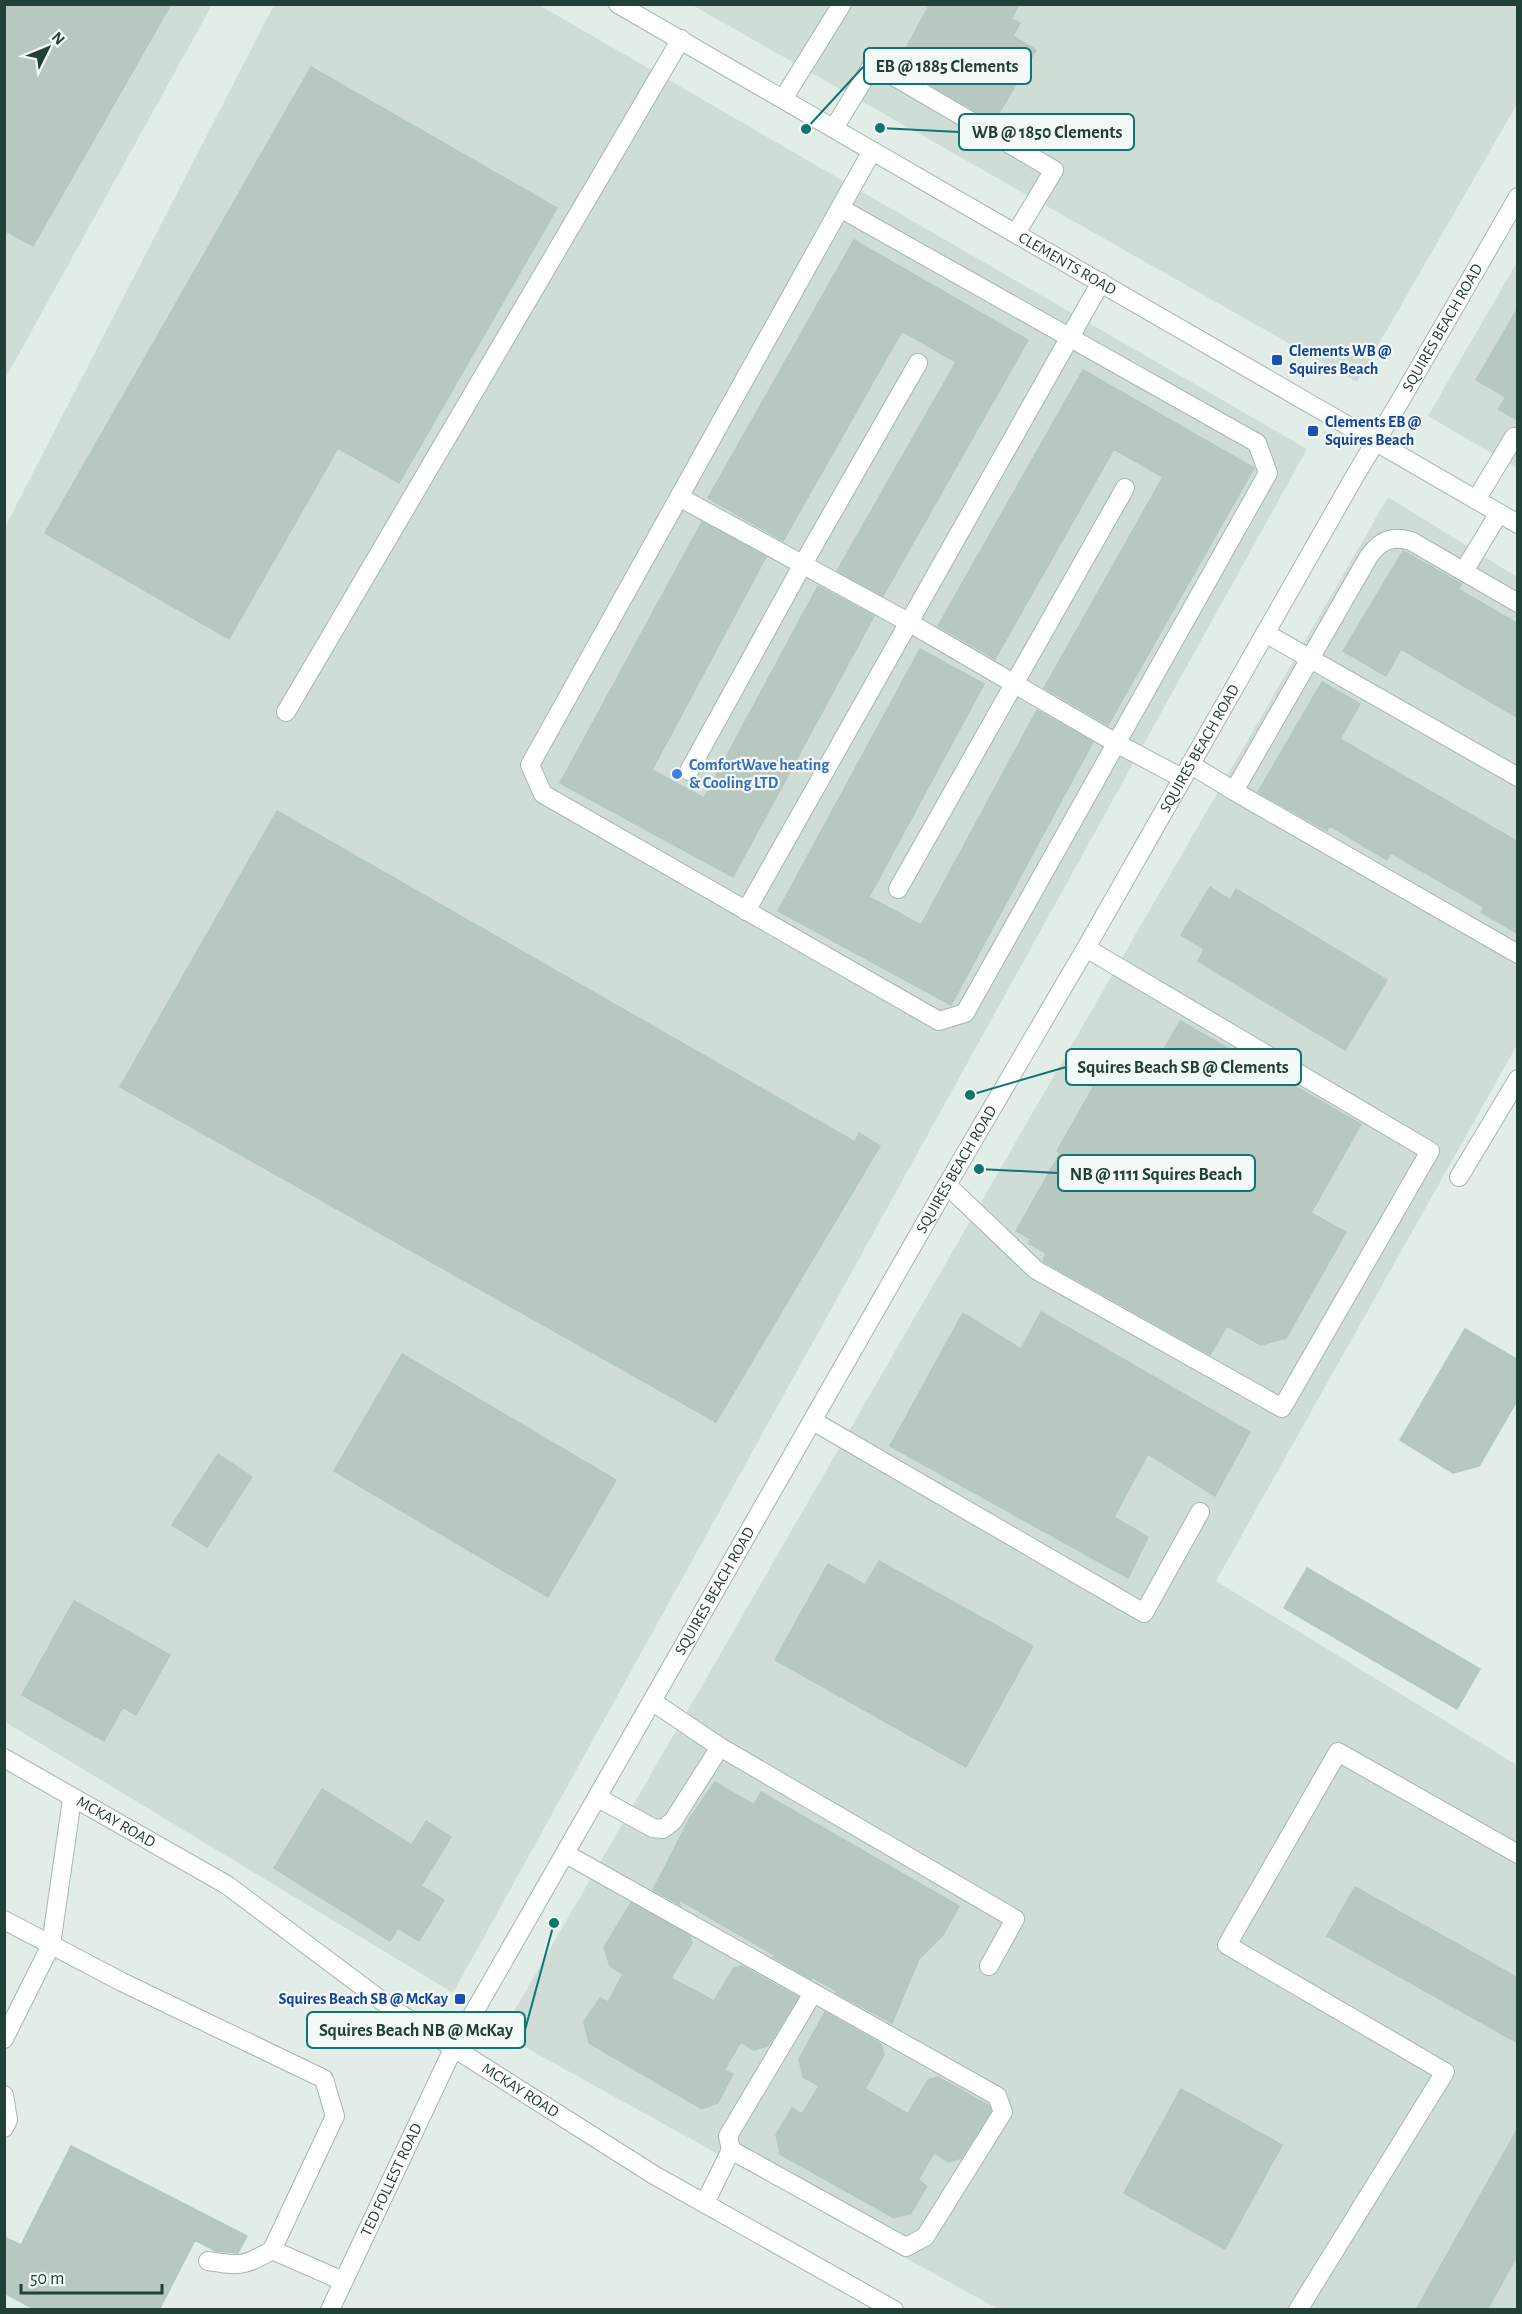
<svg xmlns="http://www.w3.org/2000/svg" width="1522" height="2314" font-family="'Alegreya Sans',sans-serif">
	<rect width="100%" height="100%" fill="#e2ede8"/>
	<path fill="#d0ddd7" d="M 5,5 L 212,5 L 5,379 Z
		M 274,5 L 539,5 L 1307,449 L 453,1993 L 5,1722 L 4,529 Z
		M 692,5 L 1517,5 L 1517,104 L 1357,382 Z
		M 1517,262 L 1517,468 L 1428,416 Z
		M 1388,497 L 1517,577 L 1517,1045 L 1216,1581 L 1517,1765 L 1517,2309 L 998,2309 L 501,2034 Z"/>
	<path fill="#b7c8c1" stroke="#b4c7c0" stroke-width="1.5" d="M 4,4 L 171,4 L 33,246 L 4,230 Z
		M 930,4 L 1019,4 L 1011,19 L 1020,23 L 1013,36 L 1036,50 L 994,122 L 897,65 Z
		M 311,67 L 557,208 L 399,483 L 338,448 L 229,639 L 45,533 Z
		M 854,240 L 1028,340 L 883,596 L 837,571 L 956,362 L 902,331 L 783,541 L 708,498 Z
		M 1518,308 L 1518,420 L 1498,409 L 1506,397 L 1476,380 Z
		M 1083,370 L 1254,468 L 1108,725 L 1044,688 L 1163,477 L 1114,449 L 995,659 L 938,626 Z
		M 702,522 L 766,557 L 652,770 L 704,798 L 818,586 L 874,616 L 733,877 L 560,783 Z
		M 1403,551 L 1462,584 L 1458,589 L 1518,624 L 1518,718 L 1401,649 L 1386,676 L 1343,651 Z
		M 920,649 L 984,684 L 869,897 L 921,925 L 1037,710 L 1093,742 L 951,1005 L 778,911 Z
		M 1322,682 L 1360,704 L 1340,739 L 1518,842 L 1518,934 L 1481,912 L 1484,907 L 1391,853 L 1387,860 L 1330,826 L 1327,831 L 1258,792 Z
		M 277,811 L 855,1142 L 859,1133 L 880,1146 L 716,1422 L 120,1087 Z
		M 1210,887 L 1230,900 L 1236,889 L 1387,980 L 1345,1050 L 1198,961 L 1204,949 L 1181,935 Z
		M 1180,1021 L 1361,1124 L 1311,1213 L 1346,1232 L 1286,1338 L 1261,1345 L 1227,1326 L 1210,1355 L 1043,1261 L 1046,1253 L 1028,1243 L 1031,1239 L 1016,1231 L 1060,1153 L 1057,1151 L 1107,1063 L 1116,1068 L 1124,1055 L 1152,1071 Z
		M 1041,1312 L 1250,1432 L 1215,1496 L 1148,1454 L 1114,1517 L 1148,1537 L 1128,1578 L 890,1446 L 963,1313 L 1021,1349 Z
		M 1465,1329 L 1518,1360 L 1518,1399 L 1479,1466 L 1453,1473 L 1400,1440 Z
		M 402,1354 L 616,1480 L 548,1597 L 334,1471 Z
		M 218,1454 L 252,1477 L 207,1547 L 172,1525 Z
		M 879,1561 L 1033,1646 L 966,1767 L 775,1660 L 828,1564 L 865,1585 Z
		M 1307,1568 L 1480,1669 L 1457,1709 L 1284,1608 Z
		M 74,1601 L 170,1655 L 136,1715 L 123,1707 L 104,1741 L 22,1695 Z
		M 715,1782 L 754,1805 L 761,1792 L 959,1906 L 943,1935 L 919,1959 L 892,2023 L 836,1993 L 837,1991 L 812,1977 L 811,1979 L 773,1957 L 776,1956 L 678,1899 L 680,1905 L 653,1890 L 690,1818 Z
		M 322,1789 L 412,1845 L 426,1821 L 451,1837 L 421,1886 L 444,1900 L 419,1941 L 398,1928 L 390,1941 L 274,1868 Z
		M 1355,1887 L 1518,1978 L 1518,2043 L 1327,1936 Z
		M 631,1903 L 690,1936 L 692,1943 L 671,1978 L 714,2001 L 734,1968 L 742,1966 L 798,1997 L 768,2046 L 754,2050 L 741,2042 L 724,2070 L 733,2074 L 718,2103 L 702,2109 L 589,2043 L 584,2022 L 600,1998 L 608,2002 L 623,1974 L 610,1966 L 604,1947 Z
		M 825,2012 L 881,2044 L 884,2055 L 865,2089 L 908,2114 L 928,2080 L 938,2077 L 989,2106 L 991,2111 L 961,2158 L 949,2162 L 934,2153 L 918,2180 L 927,2186 L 911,2213 L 894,2218 L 780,2154 L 776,2135 L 792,2108 L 802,2114 L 819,2086 L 803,2077 L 799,2059 Z
		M 1181,2089 L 1282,2145 L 1225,2249 L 1124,2193 Z
		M 1518,2128 L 1518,2254 L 1487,2310 L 1416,2310 Z
		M 71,2146 L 247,2236 L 238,2253 L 216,2251 L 195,2240 L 159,2310 L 36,2310 L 4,2293 L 4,2237 L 21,2245 Z"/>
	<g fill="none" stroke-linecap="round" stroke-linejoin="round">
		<defs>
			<g id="minor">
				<path id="s1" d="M 618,4 L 1518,524"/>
				<path d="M 783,99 L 842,4"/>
				<path d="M 834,128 L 873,64 L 1054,170 L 1016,233"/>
				<path d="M 840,208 L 1257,443 L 1268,473 L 965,1013 L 939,1021 L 543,794 L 530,765 L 840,208 L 872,151"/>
				<path d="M 679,497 L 910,623 L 1116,743 L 1182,778"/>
				<path d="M 1476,500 L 1514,437 L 1518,439"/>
				<path d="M 1464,571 L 1499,513"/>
				<path d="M 1518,603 L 1411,541 C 1392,535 1380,541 1369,556 L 1234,791 L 1518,954"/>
				<path d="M 1265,633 L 1518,777"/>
				<path d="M 286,712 L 681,39"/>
				<path d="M 1190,764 L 1234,791"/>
				<path d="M 689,771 L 803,564 L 918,363"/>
				<path d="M 898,889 L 1125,488"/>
				<path d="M 746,911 L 1101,282"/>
				<path d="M 1459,1177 L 1518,1079"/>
				<path d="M 947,1185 L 1036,1270 L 1282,1408 L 1430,1151 L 1086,948"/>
				<path d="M 813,1421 L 1144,1613 L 1200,1512"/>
				<path d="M 653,1702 L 720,1747 L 1015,1919 L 989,1966"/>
				<path id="s2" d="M 4,1758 L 227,1885 L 394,2010 L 654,2175 L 894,2310"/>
				<path d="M 598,1798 L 653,1828 L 663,1829 L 673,1821 L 720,1747"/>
				<path d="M 566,1854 L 997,2096 L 1003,2112 L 925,2237 L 906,2247 L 731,2150 L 705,2203"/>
				<path d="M 4,1920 L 122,1982 L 324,2079 L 335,2116 L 272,2250 L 343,2281"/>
				<path d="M 4,2039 L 51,1945 L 72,1799"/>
				<path d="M 4,2095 L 8,2120 L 4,2128"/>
				<path d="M 731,2150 L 728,2136 L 813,1993"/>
				<path d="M 208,2261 C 239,2266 244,2267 272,2250"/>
				<path id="s3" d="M 330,2310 L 453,2049 L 947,1185 L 1086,948 L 1356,474 L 1400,401 L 1518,197"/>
				<path d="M 1298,2310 L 1445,2072 L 1227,1945 L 1338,1752 L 1518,1854"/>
			</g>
		</defs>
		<use href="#minor" stroke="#a4b6b0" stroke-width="20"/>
		<use href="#minor" stroke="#fff" stroke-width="18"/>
	</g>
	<g fill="#1a4fb4" stroke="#f3f9f6" stroke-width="2">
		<rect x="1271" y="354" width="12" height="12" rx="3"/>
		<rect x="1307" y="425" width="12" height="12" rx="3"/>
		<rect x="454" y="1993" width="12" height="12" rx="3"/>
	</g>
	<circle fill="#3f7fe0" stroke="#f3f9f6" stroke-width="2" cx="677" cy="774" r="6"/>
	<g text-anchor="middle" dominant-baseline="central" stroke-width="4.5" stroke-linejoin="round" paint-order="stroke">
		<g font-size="16" fill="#214038" stroke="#f3f9f6">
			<text stroke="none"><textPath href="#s1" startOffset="519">CLEMENTS ROAD</textPath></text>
			<text stroke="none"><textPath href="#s3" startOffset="2274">SQUIRES BEACH ROAD</textPath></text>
			<text stroke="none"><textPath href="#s3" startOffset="1788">SQUIRES BEACH ROAD</textPath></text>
			<text stroke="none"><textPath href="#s3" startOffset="1302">SQUIRES BEACH ROAD</textPath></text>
			<text stroke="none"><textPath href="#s3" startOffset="816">SQUIRES BEACH ROAD</textPath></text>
			<text stroke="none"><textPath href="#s2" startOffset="129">MCKAY ROAD</textPath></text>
			<text stroke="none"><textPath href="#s2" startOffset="615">MCKAY ROAD</textPath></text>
			<text stroke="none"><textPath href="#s3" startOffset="144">TED FOLLEST ROAD</textPath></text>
		</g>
		<g font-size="16" font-weight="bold" fill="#164399" stroke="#f3f9f6" text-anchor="start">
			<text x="1289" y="351">Clements WB @<tspan x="1289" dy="18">Squires Beach</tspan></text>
			<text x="1325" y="422">Clements EB @<tspan x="1325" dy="18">Squires Beach</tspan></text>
			<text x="448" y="1999" text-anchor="end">Squires Beach SB @ McKay</text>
		</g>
		<g font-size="16" font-weight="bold" fill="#366cbe" stroke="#f3f9f6" text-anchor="start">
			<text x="689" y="765">ComfortWave heating<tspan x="689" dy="18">&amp; Cooling LTD</tspan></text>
		</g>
	</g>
	<path fill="none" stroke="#0f766e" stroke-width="2" d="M806 129L864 66M880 128L959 132M970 1095L1066 1067M979 1169L1058 1173M554 1923L525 2030"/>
	<g fill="#0f766e" stroke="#f3f9f6" stroke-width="2">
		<circle cx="806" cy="129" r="6"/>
		<circle cx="880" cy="128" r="6"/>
		<circle cx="970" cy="1095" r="6"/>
		<circle cx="979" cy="1169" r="6"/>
		<circle cx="554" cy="1923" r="6"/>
	</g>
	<g fill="#f3f9f6" stroke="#0f766e" stroke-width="2">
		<rect x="864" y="48" width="167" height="36" rx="6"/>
		<rect x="959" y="114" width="175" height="36" rx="6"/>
		<rect x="1066" y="1049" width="235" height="36" rx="6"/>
		<rect x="1058" y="1155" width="197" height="36" rx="6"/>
		<rect x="307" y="2012" width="218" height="36" rx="6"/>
	</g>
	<g font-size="18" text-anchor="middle" font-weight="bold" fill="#214038">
		<text x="947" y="72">EB @ 1885 Clements</text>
		<text x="1047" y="138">WB @ 1850 Clements</text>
		<text x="1183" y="1073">Squires Beach SB @ Clements</text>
		<text x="1156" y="1180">NB @ 1111 Squires Beach</text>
		<text x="416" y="2036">Squires Beach NB @ McKay</text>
	</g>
	<rect width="1522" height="2314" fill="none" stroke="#214038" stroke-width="12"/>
	<g transform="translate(48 48) rotate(47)" stroke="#f3f9f6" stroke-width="4.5" paint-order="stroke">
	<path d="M0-4.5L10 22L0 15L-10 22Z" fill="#214038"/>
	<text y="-9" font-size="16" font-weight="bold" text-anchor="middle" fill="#214038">N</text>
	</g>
	<path d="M21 2284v9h141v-9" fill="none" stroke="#214038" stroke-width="3"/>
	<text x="30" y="2284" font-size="18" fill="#214038" stroke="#f3f9f6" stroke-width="4.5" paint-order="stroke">50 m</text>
</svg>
